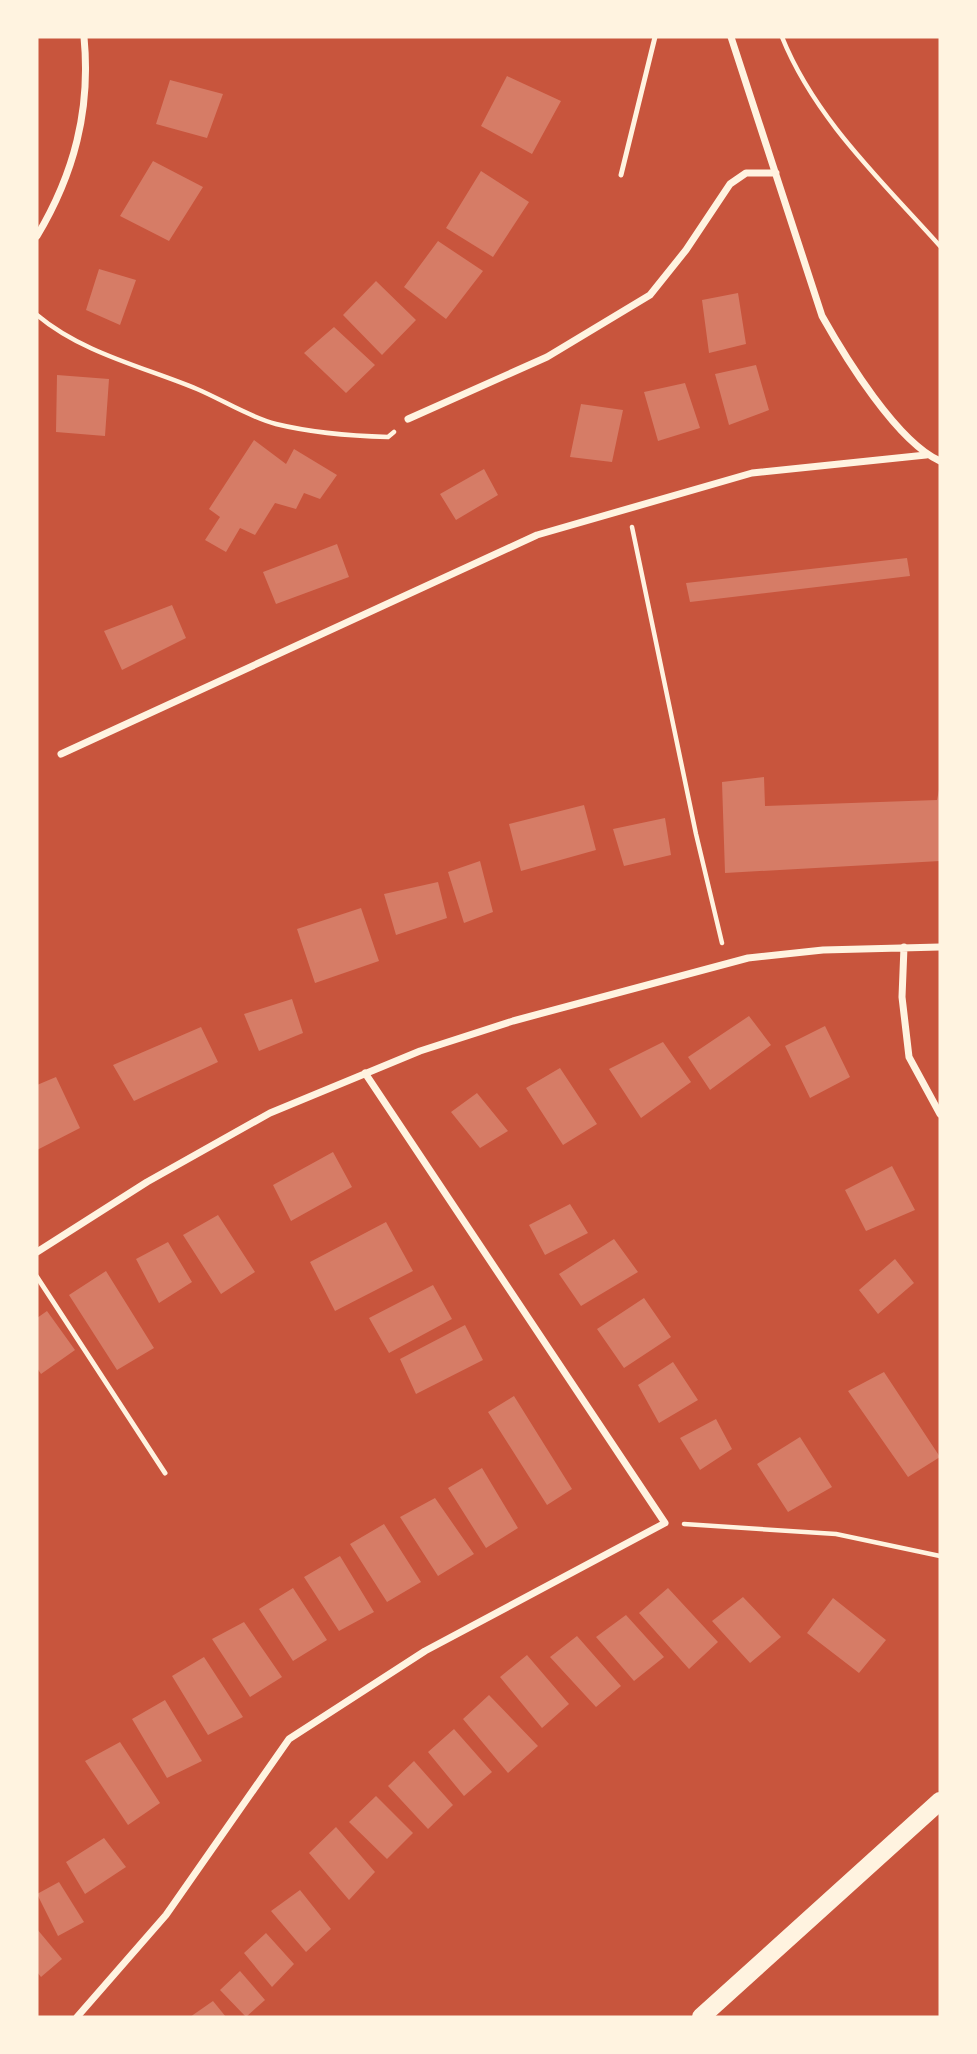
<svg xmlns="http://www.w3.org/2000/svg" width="977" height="2054" font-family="'PT Sans Narrow',sans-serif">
	<rect width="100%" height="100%" fill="#c8553d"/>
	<path fill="#d67c66" d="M 507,76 L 561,101 L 532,154 L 481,126 Z
		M 170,80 L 223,94 L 207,138 L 156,124 Z
		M 153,161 L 203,187 L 169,241 L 120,216 Z
		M 481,171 L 529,202 L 493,257 L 446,228 Z
		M 438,241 L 483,271 L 446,319 L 404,287 Z
		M 99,269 L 136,280 L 120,325 L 86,310 Z
		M 376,281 L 416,320 L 382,355 L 343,315 Z
		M 738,293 L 746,344 L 709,353 L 702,300 Z
		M 334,327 L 375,365 L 346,393 L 304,353 Z
		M 756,365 L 769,410 L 729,425 L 715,374 Z
		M 57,375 L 109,379 L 105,436 L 56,432 Z
		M 685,383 L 700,428 L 658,441 L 644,392 Z
		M 581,404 L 623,410 L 612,462 L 570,457 Z
		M 254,440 L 286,464 L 294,449 L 337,475 L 320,499 L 304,493 L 296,509 L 275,503 L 255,535 L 240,528 L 226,552 L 205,540 L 220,517 L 209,509 Z
		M 484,469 L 498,495 L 456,520 L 440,494 Z
		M 337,544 L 349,577 L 276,604 L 263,572 Z
		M 907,558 L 910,576 L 690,602 L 686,583 Z
		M 172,605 L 186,638 L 122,670 L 104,631 Z
		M 764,777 L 765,806 L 937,800 L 940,785 L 940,861 L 725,873 L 722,782 Z
		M 584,805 L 596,850 L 521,871 L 509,824 Z
		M 665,818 L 671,855 L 624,866 L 613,829 Z
		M 480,861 L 493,912 L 464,923 L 448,872 Z
		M 438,882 L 447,918 L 396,935 L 384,894 Z
		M 361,908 L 379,961 L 315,983 L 297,929 Z
		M 292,999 L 303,1033 L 259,1051 L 244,1014 Z
		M 749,1016 L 771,1045 L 710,1090 L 688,1057 Z
		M 825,1026 L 850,1077 L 810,1098 L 785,1046 Z
		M 201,1027 L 218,1062 L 134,1101 L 113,1065 Z
		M 663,1042 L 691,1082 L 641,1118 L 609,1069 Z
		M 560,1068 L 597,1124 L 563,1145 L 526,1088 Z
		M 56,1077 L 80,1128 L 37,1150 L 37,1085 Z
		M 477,1093 L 508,1131 L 480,1148 L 451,1112 Z
		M 333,1152 L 352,1187 L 291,1221 L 273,1185 Z
		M 892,1166 L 915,1210 L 866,1231 L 845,1190 Z
		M 570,1204 L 588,1233 L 545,1255 L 529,1225 Z
		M 218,1215 L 255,1272 L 221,1294 L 183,1235 Z
		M 386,1222 L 413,1271 L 335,1311 L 310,1262 Z
		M 614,1239 L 638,1272 L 581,1306 L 559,1274 Z
		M 168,1242 L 192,1282 L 159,1303 L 136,1259 Z
		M 895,1259 L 914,1283 L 878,1314 L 859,1290 Z
		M 106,1271 L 154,1348 L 117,1370 L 69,1295 Z
		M 433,1285 L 452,1319 L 389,1353 L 369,1318 Z
		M 644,1298 L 671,1337 L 624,1368 L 597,1329 Z
		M 47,1311 L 75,1350 L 41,1374 L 37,1368 L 37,1318 Z
		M 465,1325 L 483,1360 L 416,1394 L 400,1359 Z
		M 673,1362 L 698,1400 L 659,1423 L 638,1385 Z
		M 884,1372 L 940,1457 L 908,1477 L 848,1391 Z
		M 514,1396 L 572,1489 L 547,1505 L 488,1412 Z
		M 716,1419 L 732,1449 L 700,1470 L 680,1438 Z
		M 800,1437 L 832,1487 L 788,1512 L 757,1464 Z
		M 482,1468 L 518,1528 L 486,1548 L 448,1488 Z
		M 435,1498 L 474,1554 L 438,1576 L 400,1517 Z
		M 384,1524 L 421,1582 L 387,1602 L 350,1544 Z
		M 340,1556 L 374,1612 L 339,1631 L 304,1577 Z
		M 293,1588 L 327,1640 L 293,1661 L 259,1609 Z
		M 668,1588 L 718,1642 L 689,1669 L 639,1613 Z
		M 743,1597 L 781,1637 L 750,1663 L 712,1621 Z
		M 833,1598 L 886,1640 L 859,1673 L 807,1633 Z
		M 626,1615 L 664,1657 L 634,1681 L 596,1637 Z
		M 244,1622 L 282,1677 L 250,1697 L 212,1639 Z
		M 577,1636 L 621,1686 L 596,1707 L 550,1657 Z
		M 527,1655 L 569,1704 L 542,1728 L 500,1677 Z
		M 204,1657 L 243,1717 L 208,1735 L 172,1676 Z
		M 489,1695 L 538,1746 L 508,1773 L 463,1719 Z
		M 165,1700 L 202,1761 L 167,1778 L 132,1719 Z
		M 454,1729 L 492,1772 L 464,1796 L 428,1752 Z
		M 120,1742 L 160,1803 L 128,1825 L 85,1761 Z
		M 414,1761 L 453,1805 L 428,1829 L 388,1786 Z
		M 376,1796 L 413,1833 L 387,1859 L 349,1822 Z
		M 336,1827 L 375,1872 L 349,1900 L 309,1853 Z
		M 104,1838 L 126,1867 L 85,1894 L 66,1862 Z
		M 59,1882 L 84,1922 L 58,1936 L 37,1894 Z
		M 300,1890 L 331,1929 L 306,1952 L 271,1911 Z
		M 37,1929 L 62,1959 L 41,1977 L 37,1972 Z
		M 266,1933 L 294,1964 L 272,1987 L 244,1953 Z
		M 240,1971 L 265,2000 L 246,2017 L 220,1990 Z
		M 213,2001 L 226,2017 L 190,2017 Z"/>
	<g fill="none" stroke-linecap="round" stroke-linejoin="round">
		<path stroke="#fff3e0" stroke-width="4.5" d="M 782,37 C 815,119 882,181 940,246
			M 37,315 C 82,353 144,367 197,389 C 223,400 249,417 276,424 C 313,433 351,436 388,437 L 394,432
			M 632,527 L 696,834 L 722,943
			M 684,1524 L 836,1534 L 940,1556"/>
		<path stroke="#fff3e0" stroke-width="5" d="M 621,175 L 655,37
			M 37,1277 L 165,1473"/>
		<path stroke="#fff3e0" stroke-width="7" d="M 731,37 L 822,316 C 845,357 897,442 940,461
			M 37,236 C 74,174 91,110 84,37
			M 408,419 L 547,357 L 650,295 L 686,250 L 730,184 L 746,173 L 776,173
			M 61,754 L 537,535 L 752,473 L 926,455
			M 904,947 L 902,997 L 909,1057 L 940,1114
			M 37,1252 L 147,1182 L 270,1113 L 420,1051 L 513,1021 L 748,958 L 823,950 L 940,947
			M 77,2017 L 166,1915 L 289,1739 L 425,1651 L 665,1523 L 365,1073"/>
		<path stroke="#fff3e0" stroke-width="18" d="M 701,2017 L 940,1801"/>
	</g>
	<rect width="977" height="2054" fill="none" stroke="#fff3e0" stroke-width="77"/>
</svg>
